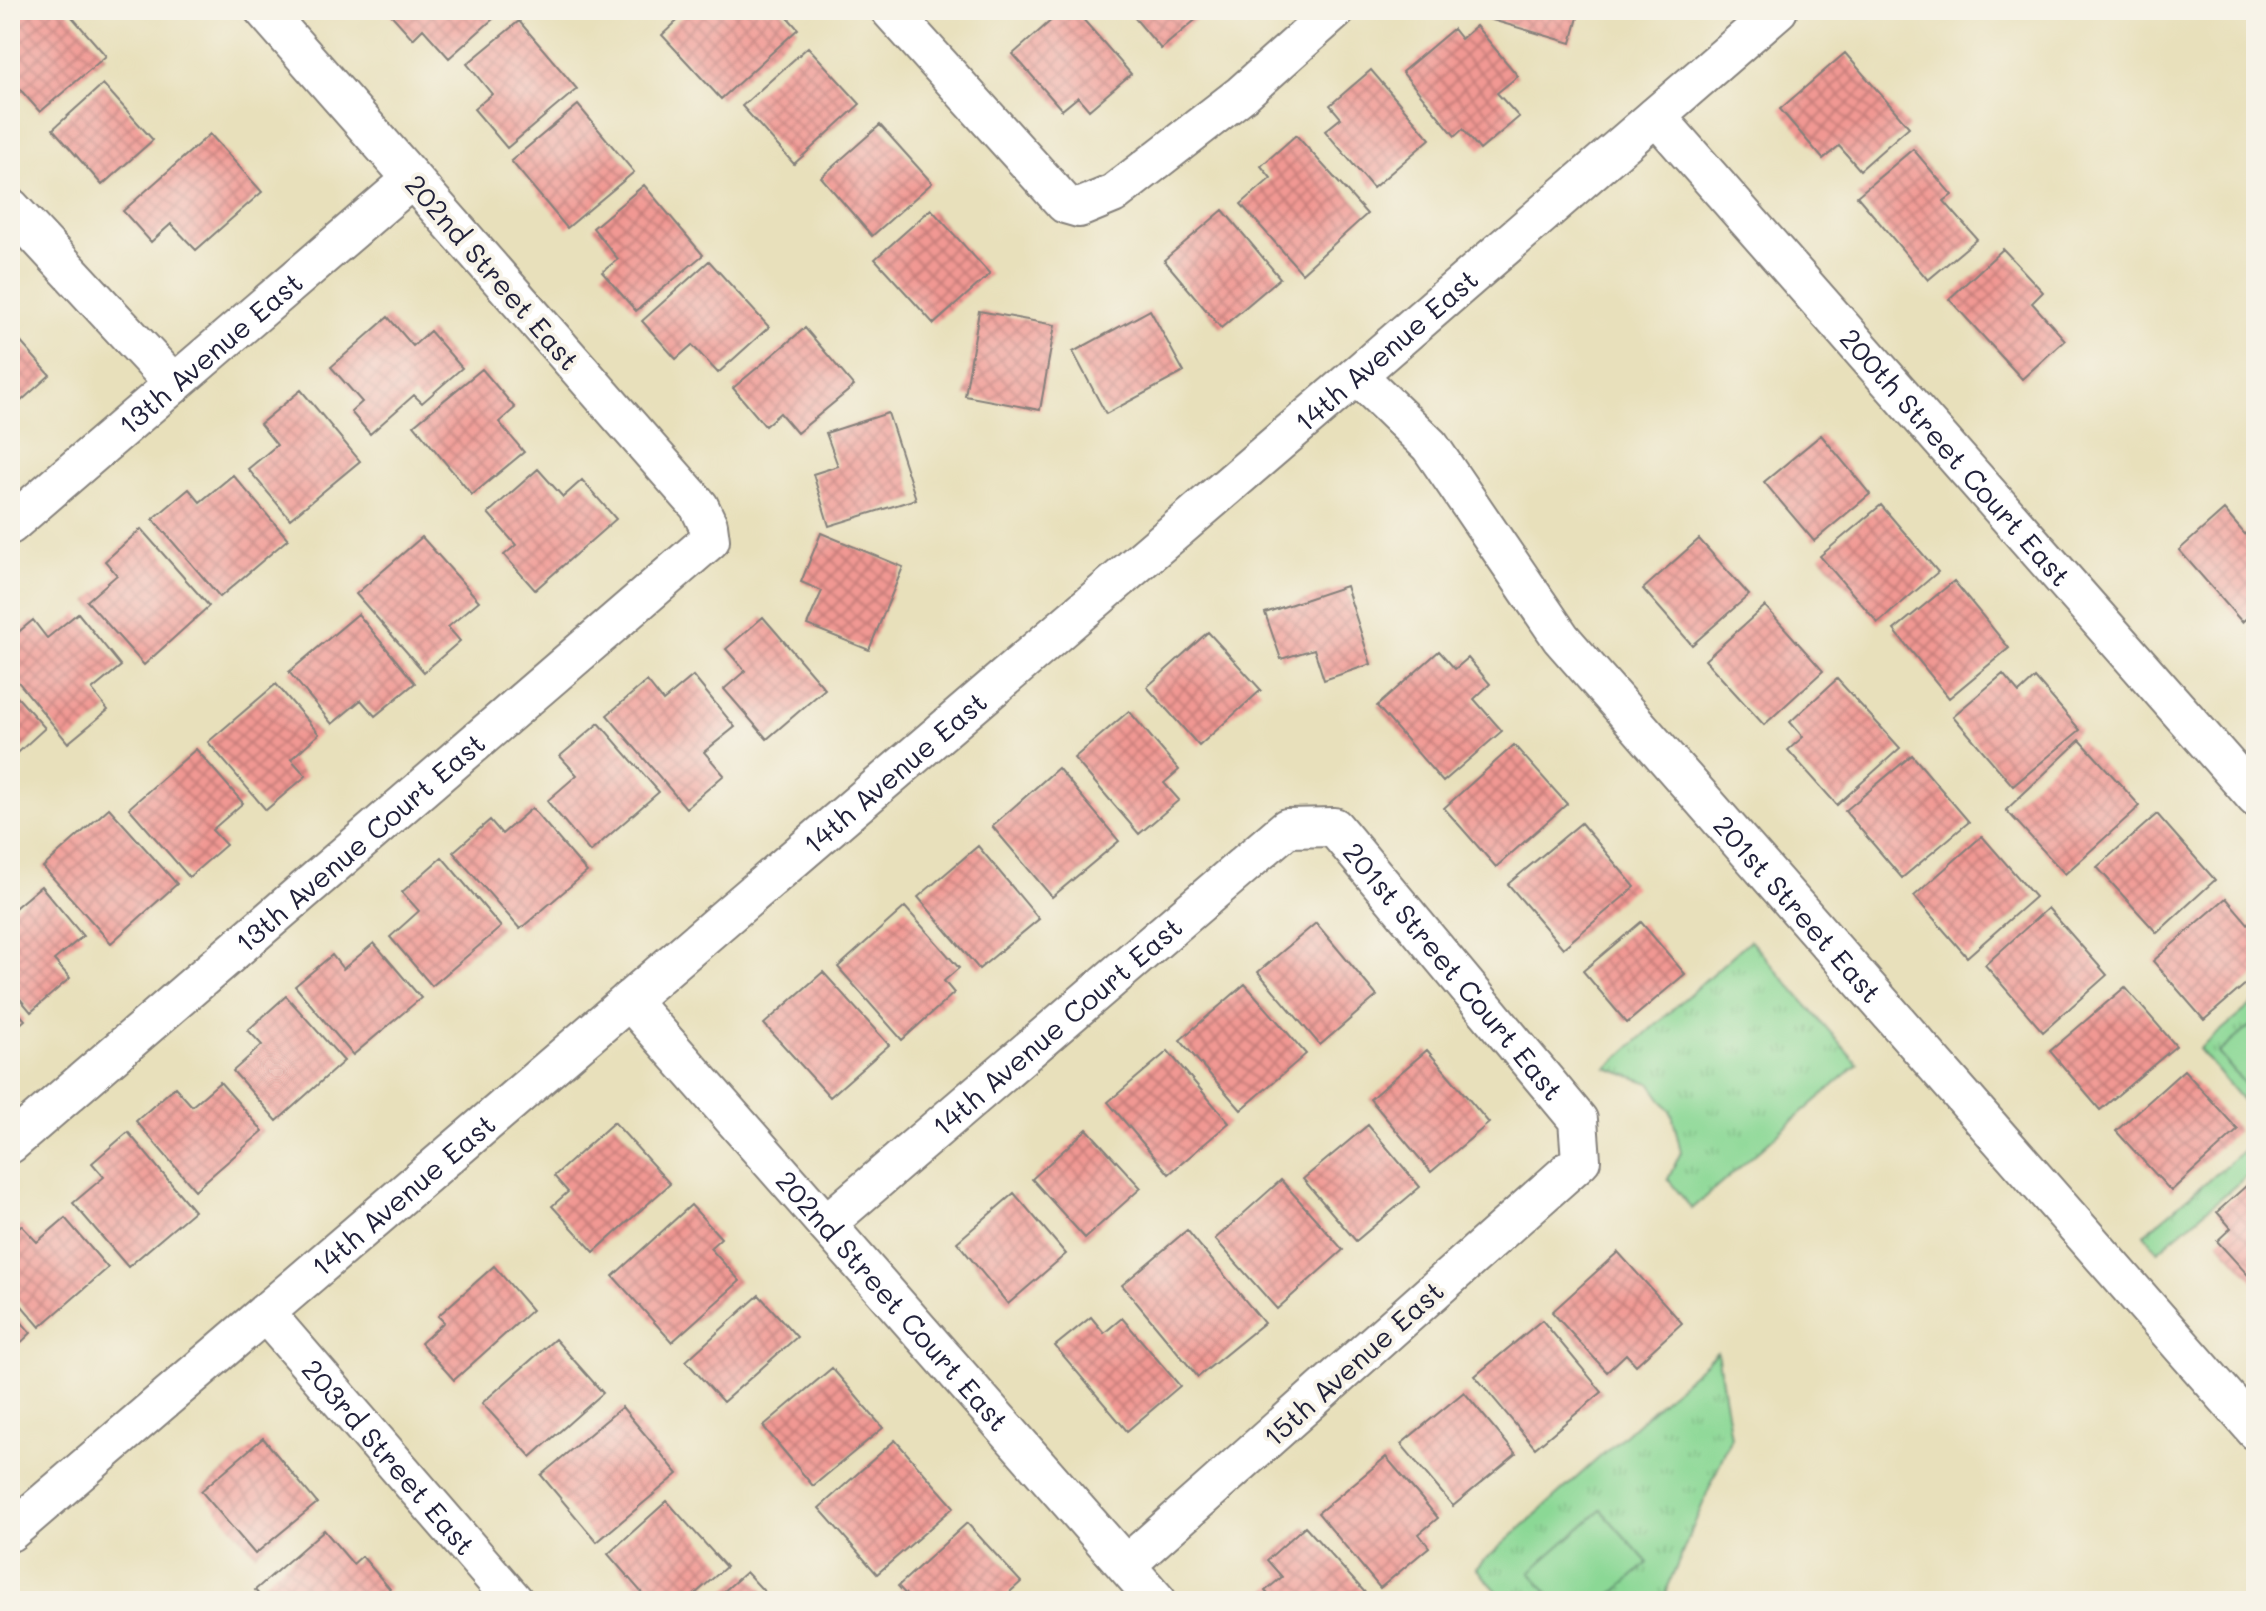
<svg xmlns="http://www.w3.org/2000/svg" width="2266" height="1611" font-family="Mali,sans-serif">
	<defs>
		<pattern id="park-tufts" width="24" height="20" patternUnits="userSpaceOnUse" patternTransform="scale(2)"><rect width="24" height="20" fill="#8bd895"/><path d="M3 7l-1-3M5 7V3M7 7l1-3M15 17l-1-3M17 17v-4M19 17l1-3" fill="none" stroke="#78b981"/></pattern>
		<pattern id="building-cross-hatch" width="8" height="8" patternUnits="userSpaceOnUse" patternTransform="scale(2)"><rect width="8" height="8" fill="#f19893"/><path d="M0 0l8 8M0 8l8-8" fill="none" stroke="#c37c79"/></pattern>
	</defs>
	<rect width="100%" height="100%" fill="#f7f3e8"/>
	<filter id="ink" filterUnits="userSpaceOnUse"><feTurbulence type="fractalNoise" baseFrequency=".0125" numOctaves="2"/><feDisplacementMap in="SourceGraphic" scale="16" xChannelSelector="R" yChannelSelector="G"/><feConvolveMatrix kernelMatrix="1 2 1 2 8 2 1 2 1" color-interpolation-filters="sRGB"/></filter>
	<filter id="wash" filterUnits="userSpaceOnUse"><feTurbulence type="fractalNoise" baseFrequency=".006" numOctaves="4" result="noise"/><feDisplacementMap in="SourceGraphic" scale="32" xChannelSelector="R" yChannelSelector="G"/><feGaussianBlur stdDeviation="1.8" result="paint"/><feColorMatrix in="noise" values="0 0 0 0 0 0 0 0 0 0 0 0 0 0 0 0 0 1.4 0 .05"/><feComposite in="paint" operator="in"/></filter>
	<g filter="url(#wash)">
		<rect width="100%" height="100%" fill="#e8e0bb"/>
		<path fill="url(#park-tufts)" stroke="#567d68" stroke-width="2" d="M 1750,940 L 1858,1064 L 1692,1209 L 1668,1179 L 1681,1152 L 1672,1114 L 1650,1083 L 1607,1068 Z
			M 2256,1001 L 2256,1117 L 2199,1049 Z
			M 2256,1140 L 2256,1168 L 2158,1251 L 2144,1234 Z
			M 1717,1352 L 1731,1437 L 1662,1601 L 1506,1601 L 1476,1568 Z"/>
		<path fill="#8bd895" stroke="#567d68" stroke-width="2" d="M 2256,1021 L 2256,1097 L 2218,1053 Z
			M 1601,1510 L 1648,1563 L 1605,1601 L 1555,1601 L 1530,1572 Z"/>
		<g id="blocks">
			<path fill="url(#building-cross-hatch)" d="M 21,10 L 66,10 L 106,56 L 40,112 L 10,78 L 10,19 Z
				M 387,10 L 503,10 L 449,58 L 423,29 L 413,39 Z
				M 689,10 L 781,10 L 798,29 L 721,99 L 662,35 Z
				M 1063,10 L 1075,10 L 1131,74 L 1089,110 L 1078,97 L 1062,110 L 1013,54 Z
				M 1128,10 L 1207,10 L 1161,49 Z
				M 1484,10 L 1580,10 L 1571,43 L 1482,17 Z
				M 519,21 L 577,89 L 507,148 L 474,109 L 492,94 L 467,64 Z
				M 1476,26 L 1518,76 L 1497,93 L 1519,117 L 1480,150 L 1463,129 L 1455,136 L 1402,72 L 1453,29 L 1461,39 Z
				M 808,47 L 860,104 L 794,164 L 742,106 Z
				M 1845,53 L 1909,127 L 1860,170 L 1839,146 L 1823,159 L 1780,109 Z
				M 1371,70 L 1430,139 L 1373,188 L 1325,131 L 1341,118 L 1330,105 Z
				M 103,84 L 153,140 L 102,185 L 53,129 Z
				M 578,105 L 634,172 L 567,228 L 511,161 Z
				M 880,125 L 932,183 L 872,236 L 821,177 Z
				M 210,134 L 262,192 L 196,250 L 171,224 L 151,242 L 123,211 Z
				M 1296,135 L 1367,214 L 1302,273 L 1241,204 L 1271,178 L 1261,166 Z
				M 1913,149 L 1952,195 L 1944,201 L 1977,239 L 1928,280 L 1857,196 Z
				M 644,185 L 703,255 L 636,311 L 602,272 L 618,259 L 593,228 Z
				M 931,209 L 990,274 L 934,324 L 875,259 Z
				M 1223,210 L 1280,278 L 1221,328 L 1164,260 Z
				M 2003,249 L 2043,292 L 2032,303 L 2065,340 L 2022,379 L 1949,299 Z
				M 709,261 L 769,327 L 718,373 L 692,345 L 676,359 L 642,321 Z
				M 1150,310 L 1184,372 L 1106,414 L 1073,352 Z
				M 979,311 L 1055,325 L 1040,410 L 965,396 Z
				M 388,317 L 413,346 L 430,331 L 462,368 L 422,403 L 414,395 L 370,434 L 351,412 L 362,402 L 331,367 Z
				M 805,328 L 854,386 L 797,433 L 780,413 L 765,426 L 733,388 Z
				M 10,330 L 50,375 L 10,411 Z
				M 482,369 L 515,408 L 499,422 L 524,452 L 472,495 L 414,425 Z
				M 301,390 L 360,461 L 290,519 L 248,469 L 277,445 L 260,424 Z
				M 888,413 L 916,499 L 829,526 L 813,474 L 838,466 L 826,433 Z
				M 1821,435 L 1870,494 L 1814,541 L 1764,482 Z
				M 538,469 L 563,497 L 582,480 L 616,519 L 535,590 L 504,555 L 516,545 L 488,513 Z
				M 233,475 L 288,539 L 220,597 L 153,519 L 189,489 L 200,502 Z
				M 1881,505 L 1938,572 L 1878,623 L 1820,556 Z
				M 2224,510 L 2256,547 L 2256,610 L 2242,622 L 2179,550 Z
				M 141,529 L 209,606 L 144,665 L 87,601 L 117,575 L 105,561 Z
				M 821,533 L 903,567 L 869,650 L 807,625 L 822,591 L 801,582 Z
				M 422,537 L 479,601 L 448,627 L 460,641 L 424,672 L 356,594 Z
				M 1699,539 L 1749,595 L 1692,645 L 1643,589 Z
				M 1954,581 L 2009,648 L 1949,698 L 1894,630 Z
				M 1346,586 L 1371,664 L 1324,680 L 1314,649 L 1281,659 L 1265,613 Z
				M 1765,606 L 1823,671 L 1764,725 L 1705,660 Z
				M 78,613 L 121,666 L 92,690 L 108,710 L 68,743 L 10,672 L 10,639 L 33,620 L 47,638 Z
				M 358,614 L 415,683 L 375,716 L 361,700 L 332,724 L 289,672 Z
				M 763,617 L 825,689 L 767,739 L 724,689 L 745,671 L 726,649 Z
				M 1208,632 L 1261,690 L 1199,746 L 1147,687 Z
				M 1439,651 L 1455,669 L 1468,658 L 1490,684 L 1474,699 L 1502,731 L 1443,782 L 1377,706 Z
				M 2003,674 L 2019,693 L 2035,678 L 2080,730 L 2013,786 L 1953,716 Z
				M 693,676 L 735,727 L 704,752 L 724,775 L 686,808 L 607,715 L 647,681 L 663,701 Z
				M 1837,679 L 1900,748 L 1837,805 L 1788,750 L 1803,737 L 1790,722 Z
				M 276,684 L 319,734 L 291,759 L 306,776 L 266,810 L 208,742 Z
				M 10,689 L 45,728 L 10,760 Z
				M 1129,711 L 1179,770 L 1164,783 L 1179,800 L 1139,834 L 1074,758 Z
				M 599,723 L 659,792 L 590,852 L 547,801 L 577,775 L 560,756 Z
				M 2080,740 L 2140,806 L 2065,874 L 2006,810 Z
				M 1514,745 L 1567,804 L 1496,867 L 1444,808 Z
				M 196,749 L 243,803 L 212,830 L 226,845 L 189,877 L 129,808 Z
				M 1912,755 L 1969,822 L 1902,878 L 1845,811 Z
				M 1058,768 L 1119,841 L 1052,897 L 992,826 Z
				M 109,808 L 177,884 L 111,943 L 43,867 Z
				M 532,808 L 587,872 L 520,929 L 453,852 L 490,820 L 502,834 Z
				M 2157,814 L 2215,880 L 2157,933 L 2097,867 Z
				M 1581,823 L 1635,887 L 1563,948 L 1508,884 Z
				M 1982,836 L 2035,897 L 1967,957 L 1914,896 Z
				M 978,846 L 1039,919 L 979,969 L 918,897 Z
				M 442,857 L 501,927 L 432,986 L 390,937 L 419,911 L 402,892 Z
				M 41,886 L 83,936 L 54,960 L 70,978 L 31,1012 L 10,987 L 10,912 Z
				M 2226,898 L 2256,933 L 2256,975 L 2204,1020 L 2153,961 Z
				M 905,907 L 959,968 L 944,981 L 954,993 L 902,1040 L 838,967 Z
				M 2048,908 L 2107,975 L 2043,1032 L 1985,965 Z
				M 1641,922 L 1685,974 L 1627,1023 L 1583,971 Z
				M 1316,923 L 1377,996 L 1320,1045 L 1258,972 Z
				M 374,943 L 421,998 L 353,1055 L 295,986 L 332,955 L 343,969 Z
				M 823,972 L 889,1045 L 830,1097 L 764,1024 Z
				M 1245,984 L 1306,1054 L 1241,1110 L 1180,1040 Z
				M 2125,987 L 2176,1046 L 2100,1110 L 2050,1051 Z
				M 286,996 L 344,1061 L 277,1121 L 233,1071 L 262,1045 L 248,1030 Z
				M 10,1003 L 25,1020 L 10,1033 Z
				M 1427,1050 L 1489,1123 L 1431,1172 L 1370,1099 Z
				M 1168,1051 L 1229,1123 L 1169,1174 L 1108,1102 Z
				M 2184,1070 L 2238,1130 L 2171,1191 L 2116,1131 Z
				M 220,1082 L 263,1131 L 195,1190 L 136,1121 L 175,1087 L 192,1106 Z
				M 614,1122 L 670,1184 L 594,1252 L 552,1206 L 568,1192 L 554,1176 Z
				M 1368,1125 L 1420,1187 L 1356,1241 L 1303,1179 Z
				M 1087,1129 L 1141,1188 L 1085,1238 L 1032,1179 Z
				M 128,1132 L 194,1211 L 128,1267 L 73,1203 L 104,1177 L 92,1163 Z
				M 2256,1177 L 2256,1284 L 2217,1241 L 2231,1228 L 2217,1212 Z
				M 1281,1180 L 1343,1250 L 1277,1309 L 1215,1239 Z
				M 1014,1193 L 1066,1254 L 1008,1304 L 957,1242 Z
				M 691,1205 L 721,1238 L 710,1248 L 740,1281 L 672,1342 L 613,1276 Z
				M 65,1218 L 108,1268 L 40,1327 L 10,1292 L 10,1234 L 21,1225 L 37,1242 Z
				M 1187,1230 L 1264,1323 L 1198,1377 L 1122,1285 Z
				M 1618,1252 L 1682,1323 L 1636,1365 L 1626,1354 L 1607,1372 L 1552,1312 Z
				M 494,1266 L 532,1310 L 454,1380 L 421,1343 L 444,1322 L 438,1316 Z
				M 759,1295 L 797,1337 L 723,1402 L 686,1361 Z
				M 10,1309 L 31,1333 L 10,1353 Z
				M 1091,1317 L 1104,1333 L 1122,1318 L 1180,1386 L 1127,1431 L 1055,1346 Z
				M 1542,1320 L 1602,1392 L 1535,1448 L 1475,1376 Z
				M 555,1339 L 603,1393 L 531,1457 L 482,1403 Z
				M 832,1368 L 883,1428 L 813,1486 L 763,1426 Z
				M 1464,1392 L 1516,1454 L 1453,1506 L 1401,1444 Z
				M 622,1407 L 678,1474 L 597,1542 L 541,1475 Z
				M 263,1438 L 317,1503 L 255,1554 L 201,1491 Z
				M 895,1440 L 954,1507 L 877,1574 L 819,1508 Z
				M 1386,1457 L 1438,1518 L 1419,1534 L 1429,1547 L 1380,1588 L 1318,1513 Z
				M 667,1501 L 726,1567 L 687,1601 L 649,1601 L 608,1554 Z
				M 967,1523 L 1021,1582 L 1000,1601 L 912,1601 L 898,1586 Z
				M 1305,1526 L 1369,1597 L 1364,1601 L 1274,1601 L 1265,1591 L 1282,1577 L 1267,1560 Z
				M 324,1530 L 353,1564 L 362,1556 L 390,1589 L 376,1601 L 264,1601 L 255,1590 Z
				M 746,1572 L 773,1601 L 713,1601 Z"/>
		</g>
	</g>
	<g filter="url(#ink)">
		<use href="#blocks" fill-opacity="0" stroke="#85817b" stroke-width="2"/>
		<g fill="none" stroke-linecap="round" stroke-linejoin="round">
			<defs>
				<g id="street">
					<path d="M 890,10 L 1065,204 L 1079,208 L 1113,194 L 1242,94 L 1336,10"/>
					<path id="s1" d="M 1656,116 L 2256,798"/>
					<path d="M 10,207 L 174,384"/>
					<path id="s2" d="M 1357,375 L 1430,446 L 1561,638 L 2256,1431"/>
					<path id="s3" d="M 10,525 L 411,180"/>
					<path id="s4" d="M 629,1000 L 1157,1601"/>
					<path id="s5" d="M 10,1144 L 710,540 L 708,525 L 699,506 L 264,10"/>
					<path id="s6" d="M 826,1224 L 1287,828 L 1334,827 L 1578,1120 L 1581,1160 L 1126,1565"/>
					<path id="s7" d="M 265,1313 L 514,1601"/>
					<path id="s8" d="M 10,1532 L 1357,375 L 1778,10"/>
				</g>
			</defs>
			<use href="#street" stroke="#85817b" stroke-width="42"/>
			<use href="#street" stroke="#fff" stroke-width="38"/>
		</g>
	</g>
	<g text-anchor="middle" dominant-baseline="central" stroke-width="8" stroke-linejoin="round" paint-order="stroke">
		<g font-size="28" fill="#22223b" stroke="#f7f3e8">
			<text transform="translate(493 272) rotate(49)">202nd Street East</text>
			<text stroke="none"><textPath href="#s8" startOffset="1814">14th Avenue East</textPath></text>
			<text stroke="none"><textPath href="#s3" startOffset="264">13th Avenue East</textPath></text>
			<text stroke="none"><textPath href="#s1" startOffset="454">200th Street Court East</textPath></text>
			<text stroke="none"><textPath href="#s8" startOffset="1166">14th Avenue East</textPath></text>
			<text stroke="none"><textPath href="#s5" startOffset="462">13th Avenue Court East</textPath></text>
			<text stroke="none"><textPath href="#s2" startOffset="694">201st Street East</textPath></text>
			<text stroke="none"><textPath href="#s6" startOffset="842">201st Street Court East</textPath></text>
			<text stroke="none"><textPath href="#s6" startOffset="304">14th Avenue Court East</textPath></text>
			<text stroke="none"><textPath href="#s8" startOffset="518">14th Avenue East</textPath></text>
			<text stroke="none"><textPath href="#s4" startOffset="400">202nd Street Court East</textPath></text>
			<text transform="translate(1353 1363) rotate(-42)">15th Avenue East</text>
			<text stroke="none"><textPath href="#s7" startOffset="190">203rd Street East</textPath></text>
		</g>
	</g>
	<rect width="2266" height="1611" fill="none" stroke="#f7f3e8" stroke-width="40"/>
</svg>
